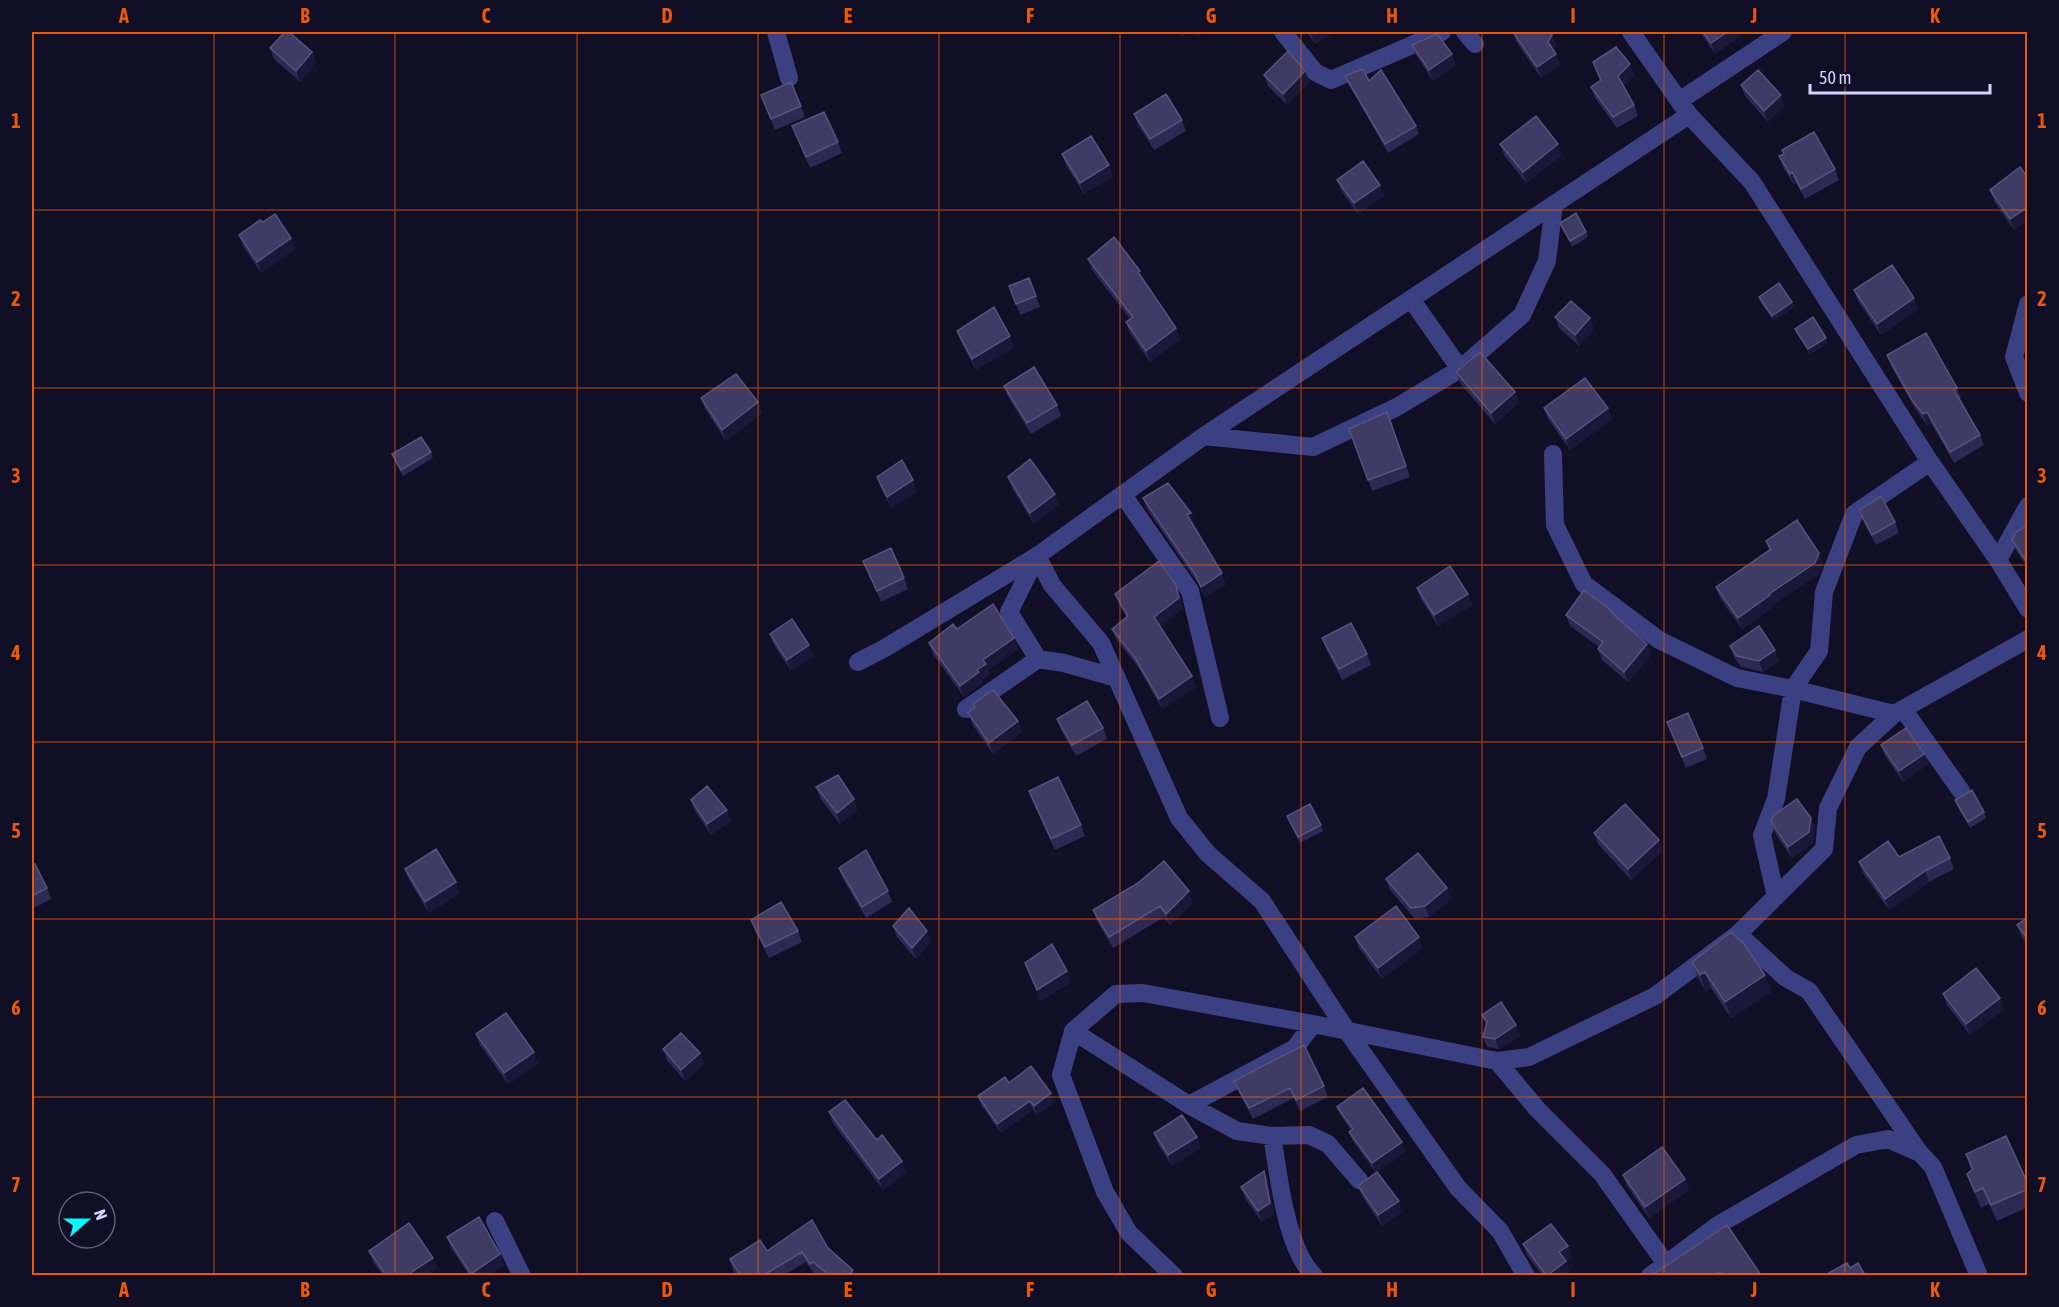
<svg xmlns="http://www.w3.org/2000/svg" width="2059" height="1307" font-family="'Asap Condensed',sans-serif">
	<rect width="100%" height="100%" fill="#110f25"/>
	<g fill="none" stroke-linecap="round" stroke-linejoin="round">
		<path stroke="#3b4083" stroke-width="18" d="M 776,32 L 789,78
			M 1283,32 L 1315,72 L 1331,80 L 1442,32
			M 1465,32 L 1475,44
			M 1631,32 L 1689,115 L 1752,182 L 1930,462 L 1998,560 L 2028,609
			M 1679,101 L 1783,32
			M 1411,299 L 1460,369
			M 2028,304 L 2014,357 L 2028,393
			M 1204,436 L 1313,447 L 1397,407 L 1460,369 L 1522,315 L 1547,261 L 1554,204
			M 1553,454 L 1555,525 L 1584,584 L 1659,640 L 1737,678 L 1793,689 L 1894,714
			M 1123,495 L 1190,591 L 1220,718
			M 1037,556 L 1052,585 L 1101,643 L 1179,818 L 1208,854 L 1262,901 L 1347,1031 L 1458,1188 L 1500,1231 L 1526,1276
			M 1037,556 L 1009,612 L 1038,659
			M 1998,560 L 2028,506
			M 858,662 L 885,648 L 1037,556 L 1204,436 L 1689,115
			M 966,709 L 1038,659 L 1064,663 L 1117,678
			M 1903,709 L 1961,791
			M 1776,897 L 1762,835 L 1776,799 L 1793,689 L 1819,651 L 1824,592 L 1854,514 L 1930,462
			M 1738,934 L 1786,978 L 1809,991 L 1919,1152
			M 1073,1031 L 1189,1105 L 1237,1131 L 1272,1136 L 1309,1135 L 1328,1144 L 1359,1180
			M 1497,1061 L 1537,1109 L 1602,1174 L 1666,1264
			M 1189,1105 L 1295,1048 L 1313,1024
			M 1272,1136 C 1279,1176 1285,1246 1314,1276
			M 495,1221 L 522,1276
			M 1174,1276 L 1129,1233 L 1105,1192 L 1061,1075 L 1073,1031 L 1116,994 L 1143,993 L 1313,1024 L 1497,1061 L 1529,1057 L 1655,996 L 1738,934 L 1824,849 L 1828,808 L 1858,747 L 1894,714 L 2028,639
			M 1650,1276 L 1718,1225 L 1856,1145 L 1888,1139 L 1920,1153 L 1933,1167 L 1979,1276"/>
	</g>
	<path fill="#2d2953" d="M 1307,32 L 1334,32 L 1315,44 Z
		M 1513,32 L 1552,35 L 1556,45 L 1553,50 L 1560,65 L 1541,78 L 1516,41 Z
		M 1700,32 L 1743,32 L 1743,34 L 1715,54 Z
		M 1412,45 L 1456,65 L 1433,81 L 1416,55 Z
		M 270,48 L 312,52 L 316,63 L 300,82 L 274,59 Z
		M 1593,62 L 1630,64 L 1634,75 L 1623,86 L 1634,105 L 1638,116 L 1617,128 L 1595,98 L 1591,87 L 1600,81 Z
		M 1305,71 L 1309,82 L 1287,105 L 1268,86 L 1264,75 Z
		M 1345,76 L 1369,81 L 1416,126 L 1419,134 L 1388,153 L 1349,85 Z
		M 1741,85 L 1785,106 L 1768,122 L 1745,96 Z
		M 761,95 L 801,106 L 805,117 L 775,130 Z
		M 1134,114 L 1182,120 L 1186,131 L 1154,150 L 1138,125 Z
		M 792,126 L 838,142 L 842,153 L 810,168 Z
		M 1500,144 L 1558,144 L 1562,155 L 1526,183 L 1504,155 Z
		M 1782,150 L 1835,169 L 1839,180 L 1805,199 L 1796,183 L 1794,185 L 1783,167 L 1779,156 L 1783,154 Z
		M 1062,154 L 1113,176 L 1084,194 L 1066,165 Z
		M 2028,178 L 2028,220 L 2014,230 L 1994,201 L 1990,190 Z
		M 1337,180 L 1384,196 L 1358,214 L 1341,190 Z
		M 1560,223 L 1586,232 L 1588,237 L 1572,247 Z
		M 239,235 L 291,238 L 295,249 L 261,273 L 243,246 Z
		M 1088,259 L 1143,280 L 1176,328 L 1180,339 L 1150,362 L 1130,333 L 1126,322 L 1130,319 L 1092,270 Z
		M 1029,278 L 1040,307 L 1020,315 L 1009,286 Z
		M 1854,290 L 1914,298 L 1918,309 L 1881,335 L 1858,301 Z
		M 1759,297 L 1792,302 L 1794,307 L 1774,321 L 1761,303 Z
		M 1555,317 L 1590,318 L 1594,329 L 1579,346 L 1559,328 Z
		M 1795,329 L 1828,343 L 1810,354 L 1797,334 Z
		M 957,331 L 1014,347 L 976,370 L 961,342 Z
		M 1887,355 L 1957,388 L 1961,398 L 1959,399 L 1980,435 L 1984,445 L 1954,463 L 1931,423 L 1927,425 L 1916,410 L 1891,366 Z
		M 1456,372 L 1515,392 L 1519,403 L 1495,424 L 1460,383 Z
		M 1004,386 L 1057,405 L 1061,416 L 1031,434 L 1008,397 Z
		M 701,398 L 758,402 L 762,413 L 726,441 L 705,409 Z
		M 1544,408 L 1608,408 L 1612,419 L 1570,450 L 1548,419 Z
		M 1387,412 L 1410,477 L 1372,491 L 1349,429 Z
		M 431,452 L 433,458 L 403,476 L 394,460 L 392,454 Z
		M 877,477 L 917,491 L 891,508 L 881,488 Z
		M 1008,477 L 1059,504 L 1034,524 L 1012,488 Z
		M 1143,498 L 1195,524 L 1192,525 L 1226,584 L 1205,597 L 1199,585 L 1147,509 Z
		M 1859,510 L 1895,522 L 1899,533 L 1876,545 L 1863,521 Z
		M 2028,525 L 2028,569 L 2016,550 L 2012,540 Z
		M 1766,541 L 1819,553 L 1823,564 L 1819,574 L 1774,604 L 1774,606 L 1742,629 L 1720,598 L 1716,587 L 1769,550 Z
		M 863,561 L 904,578 L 908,589 L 881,602 Z
		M 1417,588 L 1468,594 L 1472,605 L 1438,626 L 1421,599 Z
		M 1115,594 L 1180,596 L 1183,608 L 1160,626 L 1196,687 L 1162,709 L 1139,668 L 1116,639 L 1112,629 L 1126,617 L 1119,604 Z
		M 1613,612 L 1614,615 L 1651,655 L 1628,682 L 1602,660 L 1598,649 L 1599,647 L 1570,626 L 1566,615 Z
		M 957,629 L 1018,649 L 988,670 L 990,674 L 982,680 L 983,683 L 964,697 L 933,654 L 929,643 Z
		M 770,634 L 813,656 L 791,671 L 774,645 Z
		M 1322,638 L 1367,654 L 1371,665 L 1342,680 L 1326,649 Z
		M 1730,646 L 1779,661 L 1763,672 L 1741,667 L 1734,657 Z
		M 973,704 L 1022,732 L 993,754 L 972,724 L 968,713 L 974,708 Z
		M 1057,719 L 1103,728 L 1107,739 L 1076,756 L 1061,730 Z
		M 1667,722 L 1703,748 L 1707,759 L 1686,768 Z
		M 1881,745 L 1924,754 L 1928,764 L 1903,782 L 1885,756 Z
		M 816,787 L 858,810 L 840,824 L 820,798 Z
		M 1029,791 L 1081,825 L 1085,836 L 1055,850 L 1033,802 Z
		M 691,800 L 731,821 L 711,835 L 695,811 Z
		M 1955,800 L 1984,812 L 1986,818 L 1970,828 L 1957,806 Z
		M 1287,816 L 1321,825 L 1323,831 L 1300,843 Z
		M 1811,818 L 1815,829 L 1813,843 L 1792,858 L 1775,833 L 1771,822 Z
		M 1594,833 L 1663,851 L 1631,880 L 1598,844 Z
		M 1899,857 L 1950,858 L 1954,869 L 1929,882 L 1889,910 L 1863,873 L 1859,862 Z
		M 32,865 L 47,888 L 51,899 L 32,909 Z
		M 839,868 L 888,891 L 892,902 L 866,918 L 843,879 Z
		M 405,869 L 460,893 L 429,913 L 409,880 Z
		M 1386,879 L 1447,888 L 1451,899 L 1429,917 L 1415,919 L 1390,890 Z
		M 1193,902 L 1170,925 L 1164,917 L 1113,948 L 1097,921 L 1093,910 Z
		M 2028,917 L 2028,945 L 2021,936 L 2017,925 Z
		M 751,920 L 798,931 L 802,942 L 769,958 L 755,931 Z
		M 893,926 L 931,942 L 916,959 L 897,937 Z
		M 1355,937 L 1423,948 L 1382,979 L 1359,948 Z
		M 1692,962 L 1765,975 L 1771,992 L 1731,1018 L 1711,988 L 1706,992 L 1698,978 Z
		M 1025,963 L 1067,971 L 1071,982 L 1041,1001 Z
		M 1943,994 L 2004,1009 L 1970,1035 L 1947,1005 Z
		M 1482,1015 L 1520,1036 L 1499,1049 L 1487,1047 L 1483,1037 L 1486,1025 Z
		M 476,1034 L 538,1063 L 508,1084 L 480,1045 Z
		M 663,1049 L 700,1053 L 704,1064 L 685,1081 L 667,1060 Z
		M 1234,1081 L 1324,1086 L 1328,1097 L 1300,1111 L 1294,1098 L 1253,1119 L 1238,1091 Z
		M 1009,1083 L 1054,1102 L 1037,1115 L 1033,1110 L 1001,1133 L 981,1105 L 978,1096 Z
		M 1337,1107 L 1406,1151 L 1376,1173 L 1353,1141 L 1349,1132 L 1351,1130 L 1341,1116 Z
		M 829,1112 L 877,1140 L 902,1161 L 906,1172 L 883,1190 L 833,1123 Z
		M 1154,1133 L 1197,1137 L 1200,1148 L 1172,1166 L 1158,1144 Z
		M 1966,1154 L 2028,1184 L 2028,1207 L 1997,1221 L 1989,1204 L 1981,1208 L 1967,1174 L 1971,1170 Z
		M 1264,1171 L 1268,1182 L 1274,1214 L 1262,1222 L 1245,1198 L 1241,1187 Z
		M 1623,1175 L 1685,1179 L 1689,1190 L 1649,1218 L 1627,1186 Z
		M 1358,1186 L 1402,1212 L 1382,1226 L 1362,1196 Z
		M 447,1237 L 500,1254 L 504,1265 L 488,1275 L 469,1275 L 451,1248 Z
		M 1523,1244 L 1572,1257 L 1566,1261 L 1570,1272 L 1566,1275 L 1542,1275 L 1527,1255 Z
		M 828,1248 L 853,1270 L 855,1275 L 820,1275 L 817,1273 L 814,1274 L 806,1262 L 784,1275 L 737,1275 L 733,1270 L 730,1259 L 767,1251 Z
		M 369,1251 L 433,1258 L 437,1268 L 427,1275 L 383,1275 L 373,1262 Z"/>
	<path fill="#1a1739" d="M 1179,32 L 1190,32 L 1181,37 Z
		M 1194,32 L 1205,32 L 1196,37 Z
		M 1313,32 L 1334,32 L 1315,44 L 1311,33 Z
		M 1727,32 L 1743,32 L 1743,34 L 1715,54 L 1711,43 Z
		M 1552,35 L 1556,45 L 1552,53 L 1548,42 Z
		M 312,52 L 316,63 L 300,82 L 296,71 Z
		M 1452,54 L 1456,65 L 1433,81 L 1429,70 Z
		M 1556,54 L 1560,65 L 1541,78 L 1537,67 Z
		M 1630,64 L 1634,75 L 1622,87 L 1618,76 Z
		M 1305,71 L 1309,82 L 1287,105 L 1283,94 Z
		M 1781,95 L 1785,106 L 1768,122 L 1764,111 Z
		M 1558,144 L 1562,155 L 1526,183 L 1523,172 Z
		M 1109,165 L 1113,176 L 1084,194 L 1080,183 Z
		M 1792,172 L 1796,183 L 1794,185 L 1790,174 Z
		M 1380,185 L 1384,196 L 1358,214 L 1354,203 Z
		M 2028,207 L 2028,220 L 2014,230 L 2010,219 Z
		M 291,238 L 295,249 L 261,273 L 257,262 Z
		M 1914,298 L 1918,309 L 1881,335 L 1877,324 Z
		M 1792,302 L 1794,307 L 1774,321 L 1772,316 Z
		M 1590,318 L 1594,329 L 1579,346 L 1575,335 Z
		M 1176,328 L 1180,339 L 1150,362 L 1146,351 Z
		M 1010,336 L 1014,347 L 976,370 L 972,359 Z
		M 1826,338 L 1828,343 L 1810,354 L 1808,349 Z
		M 1515,392 L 1519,403 L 1495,424 L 1491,413 Z
		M 758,402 L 762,413 L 726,441 L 722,430 Z
		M 1608,408 L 1612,419 L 1570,450 L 1566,439 Z
		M 1927,412 L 1931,423 L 1927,425 L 1923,414 Z
		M 913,480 L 917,491 L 891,508 L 887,497 Z
		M 1055,494 L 1059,504 L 1034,524 L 1030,513 Z
		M 1191,513 L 1195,524 L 1191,526 L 1187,515 Z
		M 1819,553 L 1823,564 L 1819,574 L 1774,604 L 1774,606 L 1742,629 L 1738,618 Z
		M 1222,573 L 1226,584 L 1205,597 L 1201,587 Z
		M 1176,585 L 1183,608 L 1158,628 L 1154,617 Z
		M 1468,594 L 1472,605 L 1438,626 L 1434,615 Z
		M 1014,638 L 1018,649 L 988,670 L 990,674 L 982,680 L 983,683 L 964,697 L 960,686 L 983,660 Z
		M 1647,644 L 1651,655 L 1628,682 L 1624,672 Z
		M 809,645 L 813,656 L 791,671 L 787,660 Z
		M 1775,650 L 1779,661 L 1763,672 L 1759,661 Z
		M 1192,676 L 1196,687 L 1162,709 L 1159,699 Z
		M 1018,721 L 1022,732 L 993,754 L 989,743 Z
		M 1924,754 L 1928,764 L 1903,782 L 1899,771 Z
		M 854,799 L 858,810 L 840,824 L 837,813 Z
		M 727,810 L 731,821 L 711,835 L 707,824 Z
		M 1811,818 L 1815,829 L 1813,843 L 1792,858 L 1788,847 Z
		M 1659,840 L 1663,851 L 1631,880 L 1628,869 Z
		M 1925,871 L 1929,882 L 1889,910 L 1885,899 Z
		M 456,882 L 460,893 L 429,913 L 425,902 Z
		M 1447,888 L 1451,899 L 1429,917 L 1425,906 Z
		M 1189,891 L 1193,902 L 1170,925 L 1166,914 Z
		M 927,931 L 931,942 L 916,959 L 912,948 Z
		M 1419,937 L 1423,948 L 1382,979 L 1378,968 Z
		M 1067,971 L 1071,982 L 1041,1001 L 1037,990 Z
		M 1705,972 L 1711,988 L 1706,992 L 1700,975 Z
		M 1765,975 L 1771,992 L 1731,1018 L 1725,1002 Z
		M 2000,998 L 2004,1009 L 1970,1035 L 1966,1024 Z
		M 1516,1025 L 1520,1036 L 1499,1049 L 1495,1039 Z
		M 534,1052 L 538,1063 L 508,1084 L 504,1073 Z
		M 700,1053 L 704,1064 L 685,1081 L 681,1070 Z
		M 1051,1093 L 1054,1102 L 1037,1115 L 1034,1106 Z
		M 1030,1101 L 1033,1110 L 1001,1133 L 997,1124 Z
		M 1197,1137 L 1200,1148 L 1172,1166 L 1168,1155 Z
		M 1402,1142 L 1406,1151 L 1376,1173 L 1372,1163 Z
		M 902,1161 L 906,1172 L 883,1190 L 879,1179 Z
		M 1264,1171 L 1268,1182 L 1274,1214 L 1262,1222 L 1258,1211 Z
		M 1685,1179 L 1689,1190 L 1649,1218 L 1645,1207 Z
		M 1399,1201 L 1402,1212 L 1382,1226 L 1378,1215 Z
		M 1568,1246 L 1572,1257 L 1566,1261 L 1570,1272 L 1566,1275 L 1548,1275 L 1559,1252 Z
		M 500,1254 L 504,1265 L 488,1275 L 471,1275 L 471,1274 Z
		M 433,1258 L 437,1268 L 427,1275 L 407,1275 Z
		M 853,1270 L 855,1275 L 849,1275 Z"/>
	<path fill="#3f3b65" stroke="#56537d" stroke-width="1.5" d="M 285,32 L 289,32 L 312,52 L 296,71 L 270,48 Z
		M 1513,32 L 1550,32 L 1552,35 L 1548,42 L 1556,54 L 1537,67 Z
		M 1703,32 L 1727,32 L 1711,43 Z
		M 1437,34 L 1452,54 L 1429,70 L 1412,45 Z
		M 1616,47 L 1630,64 L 1618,76 L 1634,105 L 1613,117 L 1591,87 L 1601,80 L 1593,62 Z
		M 1288,51 L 1305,71 L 1283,94 L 1264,75 Z
		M 1363,69 L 1369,81 L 1381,70 L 1416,126 L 1385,144 L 1345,76 Z
		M 1758,70 L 1781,95 L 1764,111 L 1741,85 Z
		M 791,82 L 801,106 L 771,119 L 761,95 Z
		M 1166,94 L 1182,120 L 1150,139 L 1134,114 Z
		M 824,112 L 838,142 L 806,157 L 792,126 Z
		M 1536,116 L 1558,144 L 1523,172 L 1500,144 Z
		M 1814,132 L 1835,169 L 1801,189 L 1792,172 L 1790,174 L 1779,156 L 1784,154 L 1782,150 Z
		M 1091,136 L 1109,165 L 1080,183 L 1062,154 Z
		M 1363,161 L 1380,185 L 1354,203 L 1337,180 Z
		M 2020,167 L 2028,178 L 2028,207 L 2010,219 L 1990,190 Z
		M 1576,213 L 1586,232 L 1570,241 L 1560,223 Z
		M 275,214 L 291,238 L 257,262 L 239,235 L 260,220 L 263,222 Z
		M 1114,237 L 1140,271 L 1138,272 L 1176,328 L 1146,351 L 1126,322 L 1133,317 L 1088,259 Z
		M 1892,265 L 1914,298 L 1877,324 L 1854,290 Z
		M 1029,278 L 1036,296 L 1016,304 L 1009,286 Z
		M 1779,283 L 1792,302 L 1772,316 L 1759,297 Z
		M 1571,301 L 1590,318 L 1575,335 L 1555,317 Z
		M 994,307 L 1010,336 L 972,359 L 957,331 Z
		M 1813,317 L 1826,338 L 1808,349 L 1795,329 Z
		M 1926,333 L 1957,388 L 1954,390 L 1980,435 L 1950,452 L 1927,412 L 1923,414 L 1912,400 L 1887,355 Z
		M 1480,352 L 1515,392 L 1491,413 L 1456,372 Z
		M 1034,367 L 1057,405 L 1027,423 L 1004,386 Z
		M 736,374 L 758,402 L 722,430 L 701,398 Z
		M 1585,378 L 1608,408 L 1566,439 L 1544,408 Z
		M 1387,412 L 1406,466 L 1368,480 L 1349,429 Z
		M 421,437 L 431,452 L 401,470 L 392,454 Z
		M 1030,459 L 1055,494 L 1030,513 L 1008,477 Z
		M 902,460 L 913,480 L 887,497 L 877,477 Z
		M 1168,483 L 1191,513 L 1187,515 L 1222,573 L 1201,587 L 1195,574 L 1143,498 Z
		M 1881,496 L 1895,522 L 1872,535 L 1859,510 Z
		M 1797,520 L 1819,553 L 1815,563 L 1769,594 L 1770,595 L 1738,618 L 1716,587 L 1771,549 L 1766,541 Z
		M 2028,525 L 2028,564 L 2012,540 L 2016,532 Z
		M 891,548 L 904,578 L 877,591 L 863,561 Z
		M 1159,561 L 1176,585 L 1179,598 L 1154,617 L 1192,676 L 1159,699 L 1135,658 L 1112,629 L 1128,616 L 1115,594 Z
		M 1450,566 L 1468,594 L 1434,615 L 1417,588 Z
		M 1584,590 L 1613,612 L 1612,613 L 1647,644 L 1624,672 L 1598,649 L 1603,642 L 1566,615 Z
		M 993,604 L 1014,638 L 983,660 L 986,664 L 977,670 L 979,672 L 960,686 L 929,643 L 953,624 L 957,629 Z
		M 792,619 L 809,645 L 787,660 L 770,634 Z
		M 1351,623 L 1367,654 L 1339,669 L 1322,638 Z
		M 1759,626 L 1775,650 L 1759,661 L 1737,656 L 1730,646 Z
		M 993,690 L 1018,721 L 989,743 L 968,713 L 975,707 L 973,704 Z
		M 1087,701 L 1103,728 L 1072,745 L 1057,719 Z
		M 1688,713 L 1703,748 L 1682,757 L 1667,722 Z
		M 1906,728 L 1924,754 L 1899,771 L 1881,745 Z
		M 838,775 L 854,799 L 837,813 L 816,787 Z
		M 1058,777 L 1081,825 L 1051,839 L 1029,791 Z
		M 707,786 L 727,810 L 707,824 L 691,800 Z
		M 1972,790 L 1984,812 L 1968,822 L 1955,800 Z
		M 1797,799 L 1811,818 L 1809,832 L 1788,847 L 1771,822 L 1774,815 Z
		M 1310,804 L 1321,825 L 1298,837 L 1287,816 Z
		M 1625,804 L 1659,840 L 1628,869 L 1594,833 Z
		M 1939,836 L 1950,858 L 1925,871 L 1885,899 L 1859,862 L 1888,841 L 1899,857 Z
		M 436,849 L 456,882 L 425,902 L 405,869 Z
		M 866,850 L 888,891 L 862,907 L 839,868 Z
		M 1418,853 L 1447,888 L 1425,906 L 1411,908 L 1386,879 Z
		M 1164,861 L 1189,891 L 1166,914 L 1160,906 L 1109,937 L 1093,910 L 1138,883 Z
		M 35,864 L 47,888 L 32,896 L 32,865 Z
		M 781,902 L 798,931 L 765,947 L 751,920 Z
		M 1396,906 L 1419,937 L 1378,968 L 1355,937 Z
		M 909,908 L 927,931 L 912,948 L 893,926 Z
		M 2028,917 L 2028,939 L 2017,925 Z
		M 1731,932 L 1744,944 L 1765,975 L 1725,1002 L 1705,972 L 1700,975 L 1692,962 Z
		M 1052,944 L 1067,971 L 1037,990 L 1025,963 Z
		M 1976,968 L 2000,998 L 1966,1024 L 1943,994 Z
		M 1501,1002 L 1516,1025 L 1495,1039 L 1483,1037 L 1487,1022 L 1482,1015 Z
		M 506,1013 L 534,1052 L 504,1073 L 476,1034 Z
		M 681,1033 L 700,1053 L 681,1070 L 663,1049 Z
		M 1304,1045 L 1324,1086 L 1296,1100 L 1290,1088 L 1249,1108 L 1234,1081 Z
		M 1031,1066 L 1051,1093 L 1034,1106 L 1030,1101 L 997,1124 L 978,1096 L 1005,1077 L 1009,1083 Z
		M 1363,1088 L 1402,1142 L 1372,1163 L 1349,1132 L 1353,1129 L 1337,1107 Z
		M 845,1100 L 877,1140 L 882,1135 L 902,1161 L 879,1179 L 829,1112 Z
		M 1182,1115 L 1197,1137 L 1168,1155 L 1154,1133 Z
		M 2006,1136 L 2028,1184 L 2028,1189 L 1991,1205 L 1983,1188 L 1975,1192 L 1967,1174 L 1973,1169 L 1966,1154 Z
		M 1662,1147 L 1685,1179 L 1645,1207 L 1623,1175 Z
		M 1264,1171 L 1270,1203 L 1258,1211 L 1241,1187 Z
		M 1377,1172 L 1399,1201 L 1378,1215 L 1358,1186 Z
		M 479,1217 L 500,1254 L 471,1274 L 447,1237 Z
		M 812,1220 L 828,1248 L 853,1270 L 849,1275 L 829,1275 L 813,1262 L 810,1264 L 802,1252 L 764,1275 L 740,1275 L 730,1259 L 760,1240 L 767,1251 Z
		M 409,1223 L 433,1258 L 407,1275 L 386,1275 L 369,1251 Z
		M 1551,1224 L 1568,1246 L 1559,1252 L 1566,1261 L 1548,1275 L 1546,1275 L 1523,1244 Z
		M 1727,1225 L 1761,1275 L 1722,1275 L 1720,1272 L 1714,1275 L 1652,1275 Z
		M 1847,1263 L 1850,1268 L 1858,1263 L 1865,1275 L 1825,1275 Z"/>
	<path fill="none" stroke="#e8590c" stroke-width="1.5" stroke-opacity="0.55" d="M 214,32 L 214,1276M 395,32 L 395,1276M 577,32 L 577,1276M 758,32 L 758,1276M 939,32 L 939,1276M 1120,32 L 1120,1276M 1301,32 L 1301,1276M 1482,32 L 1482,1276M 1664,32 L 1664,1276M 1845,32 L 1845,1276M 32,210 L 2028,210M 32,388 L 2028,388M 32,565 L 2028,565M 32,742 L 2028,742M 32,919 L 2028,919M 32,1097 L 2028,1097"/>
	<rect width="2059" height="1307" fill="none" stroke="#110f25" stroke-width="66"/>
	<g transform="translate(87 1220) rotate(69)"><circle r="28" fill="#110f25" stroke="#5f5e7c" stroke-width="1.5"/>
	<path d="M0-4.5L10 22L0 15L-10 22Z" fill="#05faf9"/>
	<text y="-9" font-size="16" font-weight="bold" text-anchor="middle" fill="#d5d4fe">N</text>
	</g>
	<path d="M1810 84v9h180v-9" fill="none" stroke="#d5d4fe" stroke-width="3"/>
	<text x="1819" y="84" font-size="18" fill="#d5d4fe" stroke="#110f25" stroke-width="4.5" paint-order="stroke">50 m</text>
	<rect x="33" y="33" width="1993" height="1241" fill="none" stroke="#e8590c" stroke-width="2"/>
	<g font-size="20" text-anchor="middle" font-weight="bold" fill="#e8590c">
		<text x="124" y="23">A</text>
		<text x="305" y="23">B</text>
		<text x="486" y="23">C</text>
		<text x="667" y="23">D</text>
		<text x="848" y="23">E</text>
		<text x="1030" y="23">F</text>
		<text x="1211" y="23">G</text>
		<text x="1392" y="23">H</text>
		<text x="1573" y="23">I</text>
		<text x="1754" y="23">J</text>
		<text x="1935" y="23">K</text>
		<text x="16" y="128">1</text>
		<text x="2042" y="128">1</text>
		<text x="16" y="306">2</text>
		<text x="2042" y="306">2</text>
		<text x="16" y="483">3</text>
		<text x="2042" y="483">3</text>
		<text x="16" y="660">4</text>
		<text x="2042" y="660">4</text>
		<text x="16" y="838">5</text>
		<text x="2042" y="838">5</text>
		<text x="16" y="1015">6</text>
		<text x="2042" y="1015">6</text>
		<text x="16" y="1192">7</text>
		<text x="2042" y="1192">7</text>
		<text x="124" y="1297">A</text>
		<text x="305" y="1297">B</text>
		<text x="486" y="1297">C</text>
		<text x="667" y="1297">D</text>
		<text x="848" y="1297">E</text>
		<text x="1030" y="1297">F</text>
		<text x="1211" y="1297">G</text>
		<text x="1392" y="1297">H</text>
		<text x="1573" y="1297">I</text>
		<text x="1754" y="1297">J</text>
		<text x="1935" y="1297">K</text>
	</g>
</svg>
